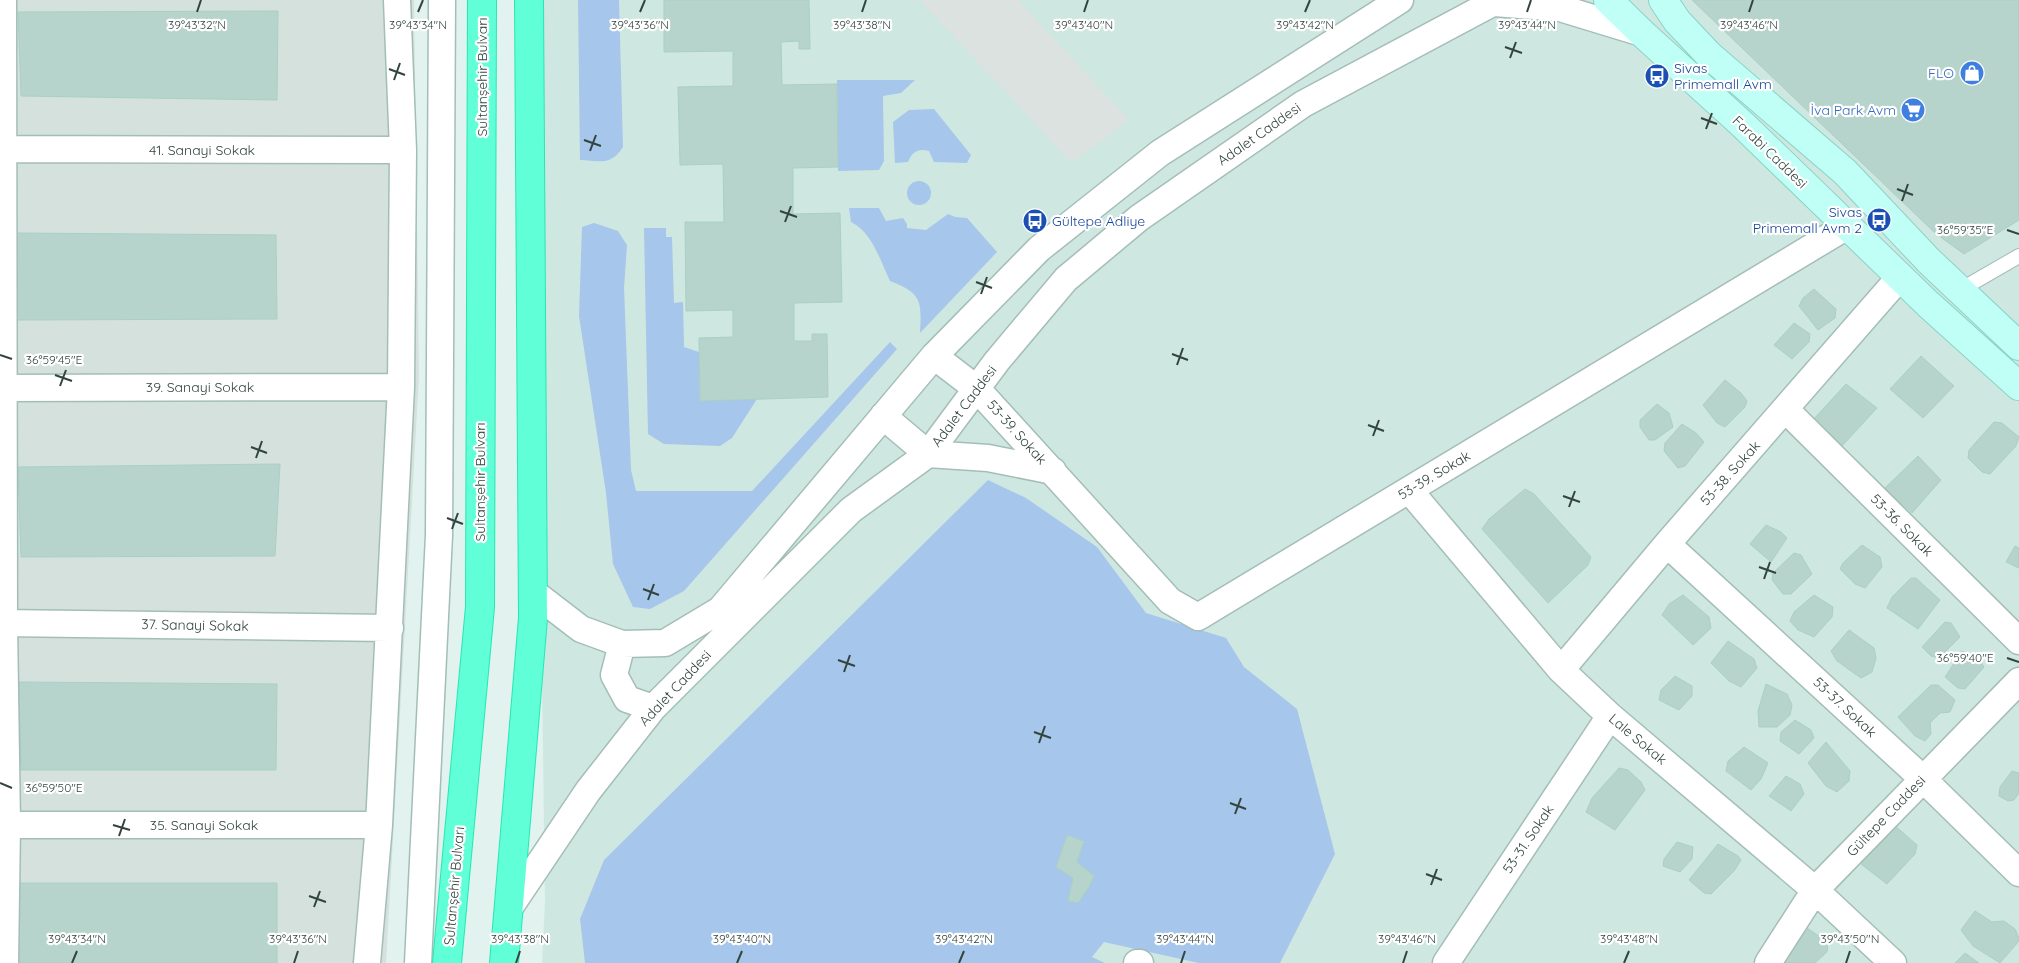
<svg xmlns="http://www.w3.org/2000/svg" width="2019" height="963" font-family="Quicksand,sans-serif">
	<rect width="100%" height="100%" fill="#e1f2ef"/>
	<path fill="#cfe7e1" d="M 533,0 L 2019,0 L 2019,963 L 542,963 L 545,902 Z"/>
	<path fill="#d4e1dc" d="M 0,0 L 414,0 L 419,376 L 386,963 L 0,963 Z"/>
	<path fill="#a6c6eb" d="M 578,0 L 619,0 L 623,147 C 611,166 600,161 580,160 Z
		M 837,80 L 915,80 L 901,93 L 883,96 L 884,161 L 879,170 L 838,171 Z
		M 934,109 L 971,155 L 967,163 L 934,162 L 929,151 C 918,148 912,152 908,162 L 895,163 L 893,122 L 909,110 Z
		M907 193a12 12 0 1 1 24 0a12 12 0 1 1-24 0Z
		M 849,208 L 879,208 L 886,221 L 903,218 L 907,224 L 907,228 L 926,230 L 948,214 L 955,217 L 967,218 L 997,252 L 920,333 C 922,300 921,293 890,281 C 880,260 872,232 851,222 Z
		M 594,223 L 618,231 L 627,245 L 624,288 L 631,470 L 636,491 L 752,491 L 890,342 L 897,349 L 684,591 L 650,609 L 633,607 L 613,564 L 606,493 L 579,316 L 582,227 Z
		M 644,228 L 666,228 L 666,237 L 672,237 L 674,303 L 683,302 L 684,347 L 699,352 L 700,400 L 757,399 L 732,438 L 720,446 L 664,444 L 648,434 Z
		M 988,480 L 1026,498 L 1097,547 L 1146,613 L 1226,638 L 1244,667 L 1297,709 L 1335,854 L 1280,963 L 1199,963 L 1104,942 L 1092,957 L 1105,963 L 585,963 L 580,919 L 604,860 Z"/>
	<path fill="#dbe2e0" d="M 920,0 L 1018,0 L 1129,120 L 1072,163 Z"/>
	<path fill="#b6d4cb" stroke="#a9d0c4" d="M 664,0 L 809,0 L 810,49 L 799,49 L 799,41 L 781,42 L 782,85 L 837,84 L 838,167 L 793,168 L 793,214 L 840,213 L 842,302 L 794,303 L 794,341 L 812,341 L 812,334 L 827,334 L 828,397 L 700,401 L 699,338 L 733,337 L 733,310 L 686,311 L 685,222 L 724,222 L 723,164 L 680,165 L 678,87 L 733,86 L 733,51 L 664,52 Z
		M 1692,0 L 2019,0 L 2019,220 L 1964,254 L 1935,233 Z
		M 278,11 L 277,100 L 21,96 L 18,12 Z
		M 17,233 L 276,235 L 277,319 L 17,320 Z
		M 1814,289 L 1836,309 L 1835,318 L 1818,330 L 1799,306 L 1803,298 Z
		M 1794,323 L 1810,334 L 1809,342 L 1792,359 L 1774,345 Z
		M 1921,356 L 1954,386 L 1923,418 L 1890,389 Z
		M 1725,380 L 1741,393 L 1747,401 L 1745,407 L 1725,427 L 1717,423 L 1703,405 Z
		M 1846,384 L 1877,408 L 1842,446 L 1812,421 Z
		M 1657,404 L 1669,413 L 1673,427 L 1655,440 L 1649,440 L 1640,427 L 1640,420 Z
		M 1994,422 L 2002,423 L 2019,437 L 2016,446 L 1990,474 L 1982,472 L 1968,458 L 1969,450 Z
		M 1682,424 L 1696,433 L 1704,442 L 1685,466 L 1678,468 L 1664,451 L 1665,443 Z
		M 1918,456 L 1941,480 L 1912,513 L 1885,488 Z
		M 280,464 L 275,556 L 21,557 L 18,467 Z
		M 1525,489 L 1534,494 L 1591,557 L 1588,565 L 1548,603 L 1482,529 L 1489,519 Z
		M 1766,525 L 1781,532 L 1787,538 L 1771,562 L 1750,544 Z
		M 1862,545 L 1880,557 L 1882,567 L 1865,588 L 1855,584 L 1840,569 L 1843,563 Z
		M 2015,546 L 2019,548 L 2019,568 L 2006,562 Z
		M 1794,553 L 1801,555 L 1812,574 L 1791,594 L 1783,594 L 1772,580 L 1773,573 Z
		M 1911,578 L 1916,578 L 1940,600 L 1918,629 L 1887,608 L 1892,597 Z
		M 1683,595 L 1709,617 L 1711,628 L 1693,645 L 1662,615 L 1669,604 Z
		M 1814,595 L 1833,607 L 1832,617 L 1814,637 L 1798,630 L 1790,621 L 1794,612 Z
		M 1945,622 L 1951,623 L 1960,637 L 1939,658 L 1931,656 L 1922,647 Z
		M 1849,630 L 1874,648 L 1876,658 L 1872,672 L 1861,678 L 1837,661 L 1831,651 Z
		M 1728,641 L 1754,659 L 1757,668 L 1741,687 L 1729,681 L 1711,663 Z
		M 1962,651 L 1979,659 L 1984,667 L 1965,689 L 1958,688 L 1945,677 Z
		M 1675,676 L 1692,686 L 1692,696 L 1679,710 L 1659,700 L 1661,690 Z
		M 19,682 L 277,684 L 276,770 L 21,770 Z
		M 1766,684 L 1787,694 L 1792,705 L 1790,715 L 1777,727 L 1759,727 L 1758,711 Z
		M 1931,685 L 1938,685 L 1955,700 L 1950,712 L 1940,713 L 1930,723 L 1931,734 L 1925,741 L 1915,736 L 1898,717 Z
		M 1795,720 L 1811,730 L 1814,738 L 1799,754 L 1780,741 L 1781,732 Z
		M 1826,742 L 1850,771 L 1849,781 L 1837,792 L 1826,786 L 1808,763 Z
		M 1744,747 L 1768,763 L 1761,779 L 1751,790 L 1726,771 L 1728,761 Z
		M 1619,768 L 1628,770 L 1641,782 L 1645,790 L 1615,830 L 1586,812 L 1592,798 Z
		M 2012,771 L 2019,773 L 2019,793 L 2014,800 L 2008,801 L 1999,796 L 2000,787 Z
		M 1786,776 L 1800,784 L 1804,794 L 1791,811 L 1769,796 Z
		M 1893,824 L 1917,845 L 1915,854 L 1887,884 L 1861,864 L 1867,850 Z
		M 1067,835 L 1084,841 L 1077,862 L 1094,876 L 1089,887 L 1078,903 L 1068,901 L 1073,878 L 1056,867 Z
		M 1677,842 L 1693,847 L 1692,859 L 1680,872 L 1663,866 L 1664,859 Z
		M 1718,844 L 1738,856 L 1741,860 L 1734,871 L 1711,894 L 1704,893 L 1689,880 Z
		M 18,883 L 277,883 L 277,963 L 20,963 Z
		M 1975,911 L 1992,922 L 2004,921 L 2015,929 L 2019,938 L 2019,941 L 2000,963 L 1973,946 L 1961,930 Z
		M 1804,926 L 1828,942 L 1827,952 L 1815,963 L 1785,963 L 1781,957 Z
		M 1965,953 L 1979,963 L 1955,963 Z"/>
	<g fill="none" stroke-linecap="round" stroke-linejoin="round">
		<defs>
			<path id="lane" d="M 1960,290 L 2019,256"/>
			<path id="street" d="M 3,0 L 4,623 L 7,825 L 5,963
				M 1493,0 L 1494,3 L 1560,8 L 1642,33
				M 0,149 L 403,150
				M 934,356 L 977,389 L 1170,601 L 1198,617 L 1847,226
				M 0,388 L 401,387
				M 1786,410 L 2019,641
				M 883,416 L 928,454 L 988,458 L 1053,471
				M 1409,490 L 1561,670 L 1610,716 L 1815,890 L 1893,963
				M 1667,544 L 1923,779 L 2019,873
				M 533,592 L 581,629 L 622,644 L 665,643 L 720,610 L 934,356 L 1039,249 L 1160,153 L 1400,0
				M 0,623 L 390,628
				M 622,644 L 614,675 L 627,699 L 653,708
				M 1561,670 L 1667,544 L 1900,277
				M 0,825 L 379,825
				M 510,907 L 588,791 L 653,708 L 851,510 L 928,454 L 997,361 L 1066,279 L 1139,218 L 1303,104 L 1498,0
				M 367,963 L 379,825 L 401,387 L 403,150 L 397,0
				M 418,963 L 439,535 L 442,0
				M 1137,963 L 1140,963
				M 1446,963 L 1610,716
				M 1768,963 L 1815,890 L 2019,681"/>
			<path id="secondary" d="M 1608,0 L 1642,33 L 1742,124 L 1928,304 L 2019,386
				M 1663,0 L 1677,21 L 1709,55 L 1845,172 L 1929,261 L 2019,346"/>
			<path id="highway" d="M 447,963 L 480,607 L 482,0
				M 504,963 L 533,618 L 529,0"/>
		</defs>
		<use href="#lane" stroke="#a4beb7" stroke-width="16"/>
		<use href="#street" stroke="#a4beb7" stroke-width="29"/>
		<use href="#secondary" stroke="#8bd3c6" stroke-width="30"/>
		<use href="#highway" stroke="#24e9b1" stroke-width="30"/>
		<use href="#lane" stroke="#fff" stroke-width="14"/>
		<use href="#street" stroke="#fff" stroke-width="26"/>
		<use href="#secondary" stroke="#bffff5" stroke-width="28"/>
		<use href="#highway" stroke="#60ffd7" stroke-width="28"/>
	</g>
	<path fill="none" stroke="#32443e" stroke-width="2" d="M 197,12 L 201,0M 418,12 L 423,0M 640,12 L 645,0M 862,12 L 866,0M 1084,12 L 1088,0M 1305,12 L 1310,0M 1527,12 L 1531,0M 1749,12 L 1753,0M 1505,47 L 1522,53M 1510,58 L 1516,42M 389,69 L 405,75M 394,80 L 400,63M 1701,118 L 1717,124M 1706,129 L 1712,113M 584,140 L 601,146M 590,151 L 596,135M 1897,189 L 1913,195M 1902,201 L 1908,184M 780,211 L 797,217M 785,222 L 791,206M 2007,230 L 2019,234M 976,282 L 992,288M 981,294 L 987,277M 1172,354 L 1188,360M 0,355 L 12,359M 1177,365 L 1183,348M 55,375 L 72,381M 60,386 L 66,370M 1368,425 L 1384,431M 1373,436 L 1379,420M 251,447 L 267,453M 256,458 L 262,441M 1563,496 L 1580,502M 1569,507 L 1575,491M 447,518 L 463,524M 452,529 L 458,513M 1759,567 L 1776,573M 1764,579 L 1770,562M 643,589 L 659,595M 648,600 L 654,584M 2007,658 L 2019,662M 838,660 L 855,666M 844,672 L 850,655M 1034,732 L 1051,738M 1039,743 L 1045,726M 0,783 L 12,788M 1230,803 L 1246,809M 1235,814 L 1241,798M 113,825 L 130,830M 119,836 L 125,819M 1426,874 L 1442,880M 1431,885 L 1437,869M 309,896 L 326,902M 314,907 L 320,891M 72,963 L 77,951M 294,963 L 298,951M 516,963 L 520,951M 737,963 L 742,951M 959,963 L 964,951M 1181,963 L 1185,951M 1403,963 L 1407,951M 1624,963 L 1629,951M 1846,963 L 1850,951"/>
	<defs>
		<symbol id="shop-disc" viewBox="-11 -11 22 22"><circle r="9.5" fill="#3f7fe0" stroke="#fff"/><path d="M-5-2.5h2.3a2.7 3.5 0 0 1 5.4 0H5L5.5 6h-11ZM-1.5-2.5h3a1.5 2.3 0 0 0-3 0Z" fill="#fff"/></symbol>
		<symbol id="bus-disc" viewBox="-11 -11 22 22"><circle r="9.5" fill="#1a4fb4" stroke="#fff"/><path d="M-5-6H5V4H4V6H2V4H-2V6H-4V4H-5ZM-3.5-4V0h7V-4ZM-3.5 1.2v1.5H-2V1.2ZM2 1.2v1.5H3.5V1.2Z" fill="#fff"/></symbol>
		<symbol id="supermarket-disc" viewBox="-11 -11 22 22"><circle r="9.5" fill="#3f7fe0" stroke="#fff"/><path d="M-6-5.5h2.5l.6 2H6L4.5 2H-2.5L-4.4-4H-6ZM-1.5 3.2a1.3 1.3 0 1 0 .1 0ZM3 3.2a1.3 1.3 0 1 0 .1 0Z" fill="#fff"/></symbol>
	</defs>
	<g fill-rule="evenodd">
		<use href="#shop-disc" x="1958" y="59" width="28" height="28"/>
		<use href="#bus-disc" x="1643" y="62" width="28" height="28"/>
		<use href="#supermarket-disc" x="1899" y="96" width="28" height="28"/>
		<use href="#bus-disc" x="1865" y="206" width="28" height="28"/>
		<use href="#bus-disc" x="1021" y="207" width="28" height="28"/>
	</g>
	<g text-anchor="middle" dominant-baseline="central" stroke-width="4.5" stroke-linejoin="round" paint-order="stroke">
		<g font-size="14" fill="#164399" stroke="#fff" text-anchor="start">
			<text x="1674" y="68">Sivas<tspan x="1674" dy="16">Primemall Avm</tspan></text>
			<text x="1862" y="212" text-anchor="end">Sivas<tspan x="1862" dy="16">Primemall Avm 2</tspan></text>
			<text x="1052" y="221">Gültepe Adliye</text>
		</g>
		<g font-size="14" fill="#366cbe" stroke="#fff" text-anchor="end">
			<text x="1954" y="73">FLO</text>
			<text x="1896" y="110">İva Park Avm</text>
		</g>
		<g font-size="14" fill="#32443e" stroke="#fff">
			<text transform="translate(482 77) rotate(-90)">Sultanşehir Bulvarı</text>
			<text transform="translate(1259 134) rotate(-35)">Adalet Caddesi</text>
			<text x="202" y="150">41. Sanayi Sokak</text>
			<text transform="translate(1770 152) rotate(44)">Farabi Caddesi</text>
			<text x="200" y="387">39. Sanayi Sokak</text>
			<text transform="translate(964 406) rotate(-53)">Adalet Caddesi</text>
			<text transform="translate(1017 432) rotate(48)">53-39. Sokak</text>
			<text transform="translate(1730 473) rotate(-48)">53-38. Sokak</text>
			<text transform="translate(1434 475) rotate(-31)">53-39. Sokak</text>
			<text transform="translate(480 482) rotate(-90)">Sultanşehir Bulvarı</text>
			<text transform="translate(1902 525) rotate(45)">53-36. Sokak</text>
			<text transform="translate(195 625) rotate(1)">37. Sanayi Sokak</text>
			<text transform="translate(675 688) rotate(-47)">Adalet Caddesi</text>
			<text transform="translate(1845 707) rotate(43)">53-37. Sokak</text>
			<text transform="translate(1638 739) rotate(40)">Lale Sokak</text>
			<text transform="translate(1886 816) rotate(-46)">Gültepe Caddesi</text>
			<text x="204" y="825">35. Sanayi Sokak</text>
			<text transform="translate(1528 839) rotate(-56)">53-31. Sokak</text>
			<text transform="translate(454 886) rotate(-85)">Sultanşehir Bulvarı</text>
		</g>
	</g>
	<g font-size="12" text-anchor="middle" fill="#32443e" stroke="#fff" stroke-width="4.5" stroke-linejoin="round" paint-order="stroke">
		<text x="197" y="29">39°43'32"N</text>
		<text x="418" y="29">39°43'34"N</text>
		<text x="640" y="29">39°43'36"N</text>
		<text x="862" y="29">39°43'38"N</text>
		<text x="1084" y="29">39°43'40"N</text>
		<text x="1305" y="29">39°43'42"N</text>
		<text x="1527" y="29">39°43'44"N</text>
		<text x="1749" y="29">39°43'46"N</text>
		<text x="1965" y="234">36°59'35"E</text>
		<text x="54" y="364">36°59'45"E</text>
		<text x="1965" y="662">36°59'40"E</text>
		<text x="54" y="792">36°59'50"E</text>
		<text x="77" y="943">39°43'34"N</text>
		<text x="298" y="943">39°43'36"N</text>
		<text x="520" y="943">39°43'38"N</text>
		<text x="742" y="943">39°43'40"N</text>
		<text x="964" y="943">39°43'42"N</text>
		<text x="1185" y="943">39°43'44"N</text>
		<text x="1407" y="943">39°43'46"N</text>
		<text x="1629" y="943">39°43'48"N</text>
		<text x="1850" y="943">39°43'50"N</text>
	</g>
</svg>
